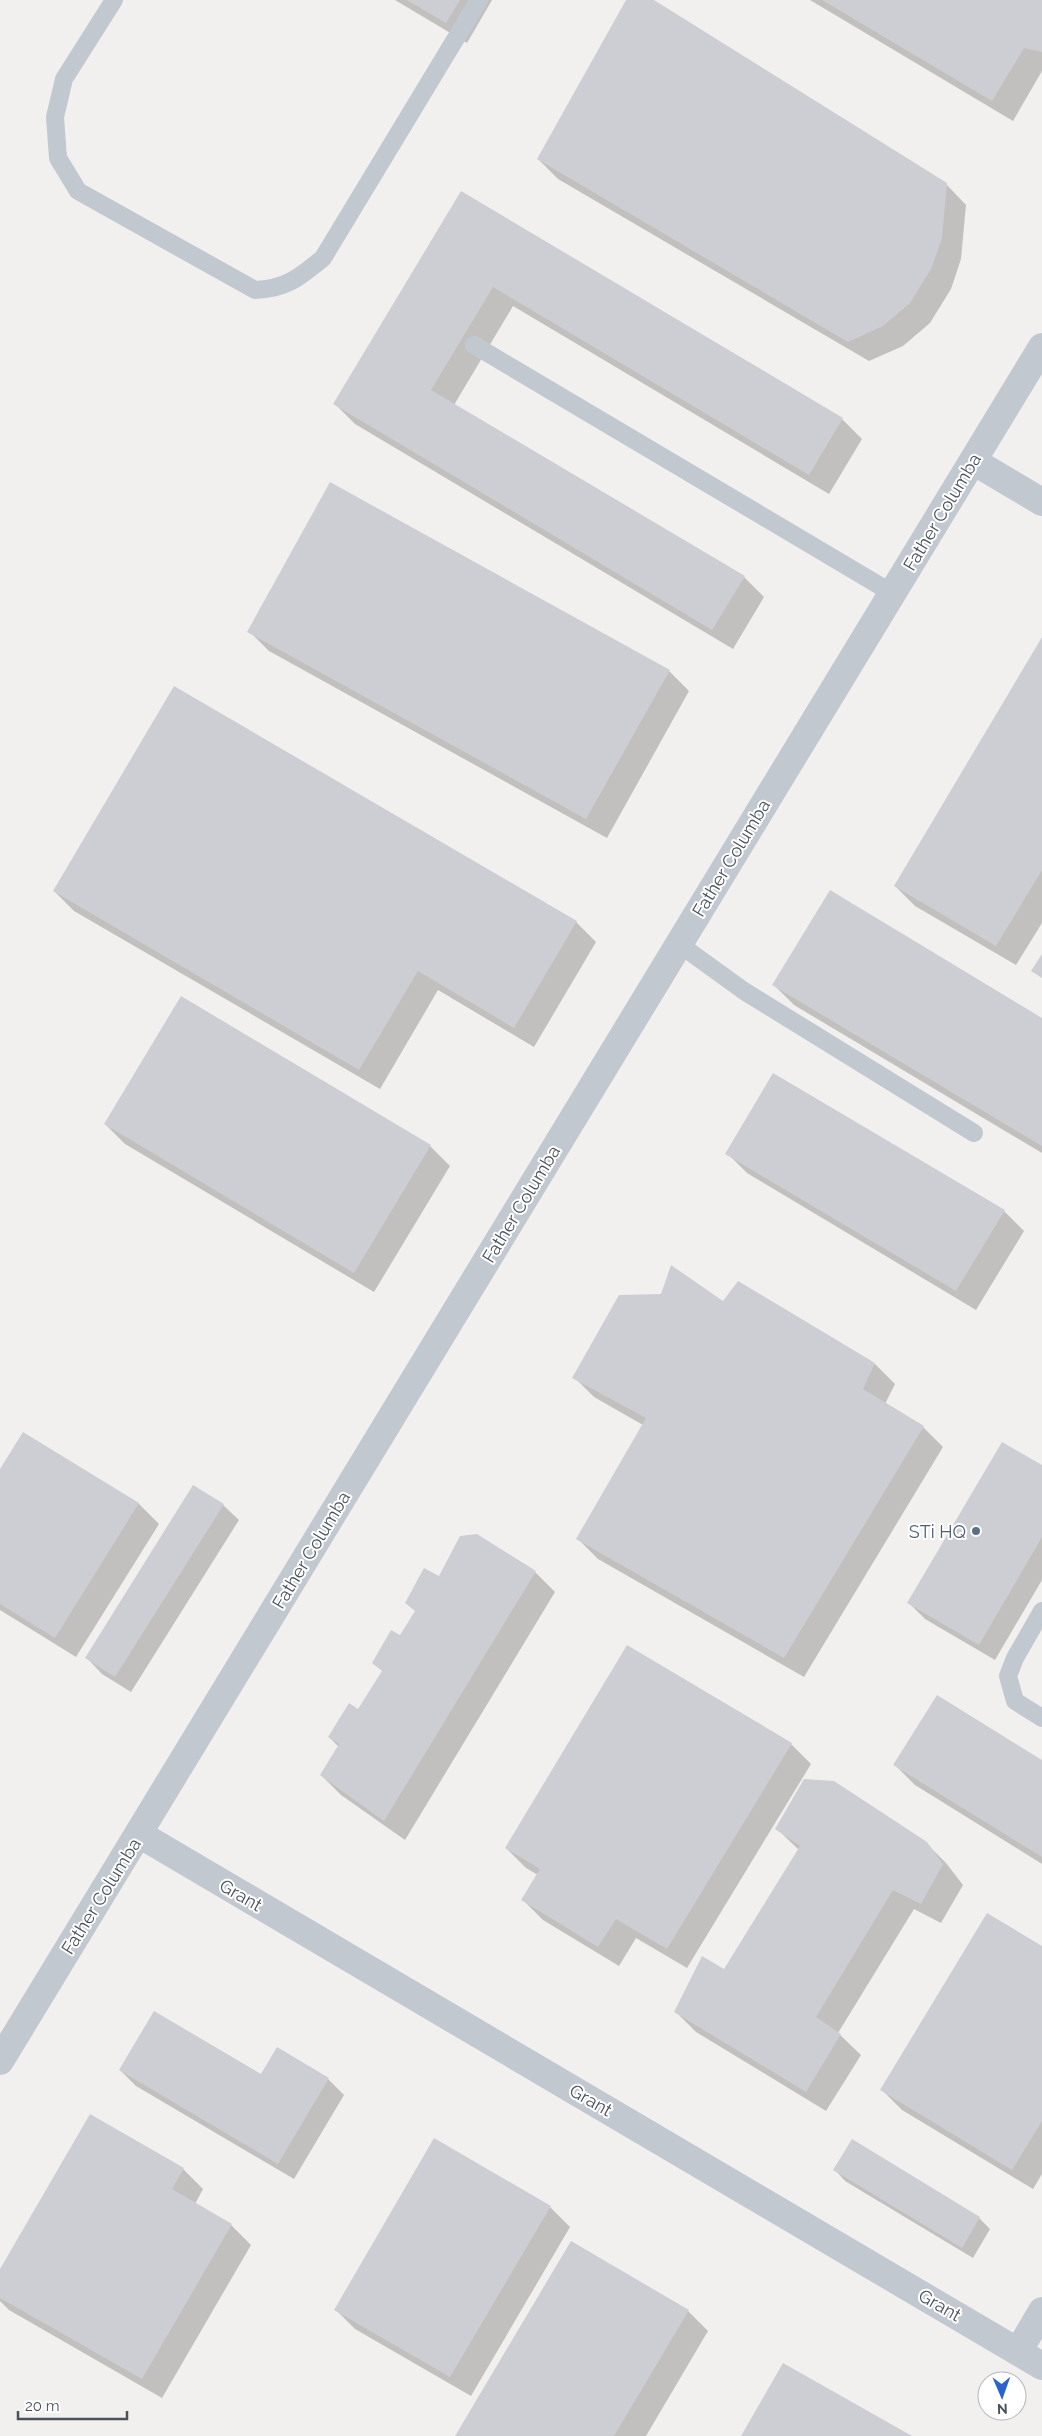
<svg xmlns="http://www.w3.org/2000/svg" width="1042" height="2436" font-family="Raleway,sans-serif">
	<rect width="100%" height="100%" fill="#f2f0ef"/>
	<path fill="#0003" d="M 395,0 L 492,0 L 467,43 Z
		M 628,0 L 652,0 L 946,184 L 966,205 L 961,259 L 951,289 L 930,323 L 903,346 L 869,361 L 558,179 L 538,159 Z
		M 810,0 L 1042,0 L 1042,71 L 1013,121 Z
		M 461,192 L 842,419 L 862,439 L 829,494 L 513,306 L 454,405 L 744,577 L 764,597 L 733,649 L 355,424 L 335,404 Z
		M 249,631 L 669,671 L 689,691 L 607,838 L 269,651 Z
		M 1042,640 L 1042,923 L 1016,965 L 915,906 L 895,886 Z
		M 54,891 L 576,922 L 596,942 L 534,1047 L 438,990 L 380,1089 L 74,911 Z
		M 774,985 L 1042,1019 L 1042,1153 L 794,1005 Z
		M 105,1124 L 430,1146 L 450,1166 L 374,1292 L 125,1144 Z
		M 727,1153 L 1004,1211 L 1024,1231 L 976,1310 L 747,1173 Z
		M 723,1303 L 875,1364 L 895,1384 L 885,1404 L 923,1427 L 943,1447 L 804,1677 L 598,1559 L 578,1539 L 643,1425 L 594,1397 L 574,1377 Z
		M 23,1433 L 139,1504 L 159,1524 L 76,1657 L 0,1610 L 0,1471 Z
		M 1042,1466 L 1042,1580 L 995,1660 L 925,1619 L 909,1603 Z
		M 223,1505 L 239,1520 L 131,1692 L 102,1674 L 87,1658 Z
		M 477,1536 L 535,1572 L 555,1592 L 405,1840 L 341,1795 L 321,1775 L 339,1747 L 329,1737 L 358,1711 L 383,1672 L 401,1637 L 440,1578 Z
		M 791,1744 L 811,1764 L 687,1968 L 636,1938 L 619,1966 L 543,1920 L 523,1900 L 538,1875 L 526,1868 L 506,1848 Z
		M 1042,1761 L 1042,1864 L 915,1785 L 895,1765 Z
		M 777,1829 L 926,1843 L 946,1863 L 963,1885 L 941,1923 L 914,1909 L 838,2033 L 861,2055 L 826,2111 L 696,2032 L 676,2012 L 724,1971 L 799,1850 Z
		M 1042,1948 L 1042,2174 L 1033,2189 L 902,2110 L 882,2090 Z
		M 277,2049 L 328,2079 L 344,2095 L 294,2179 L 136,2086 L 120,2070 L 261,2075 Z
		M 183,2169 L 203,2189 L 195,2204 L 231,2225 L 251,2245 L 162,2398 L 9,2310 L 0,2301 L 0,2271 Z
		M 835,2170 L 979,2218 L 990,2229 L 973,2258 L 845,2181 Z
		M 550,2207 L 570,2227 L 471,2396 L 355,2329 L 335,2309 Z
		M 688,2311 L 708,2331 L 646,2436 L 456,2436 Z"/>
	<path fill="#cdced3" d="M 407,0 L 460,0 L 446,23 Z
		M 626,0 L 654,0 L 947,183 L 942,238 L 931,269 L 910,303 L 883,326 L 848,342 L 537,159 Z
		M 822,0 L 1042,0 L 1042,52 L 1024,48 L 992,101 Z
		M 461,191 L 843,418 L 809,475 L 493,287 L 431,390 L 745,576 L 712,630 L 333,404 Z
		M 330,482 L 670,670 L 586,819 L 247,632 Z
		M 1042,637 L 1042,870 L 996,946 L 894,886 Z
		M 174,686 L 577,921 L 514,1028 L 418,971 L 359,1070 L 53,891 Z
		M 830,890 L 1042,1018 L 1042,1146 L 772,985 Z
		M 1042,954 L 1042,978 L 1031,971 Z
		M 181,996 L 431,1145 L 354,1273 L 104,1124 Z
		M 773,1073 L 1005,1210 L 956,1291 L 725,1154 Z
		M 671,1265 L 723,1301 L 738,1281 L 875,1363 L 863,1389 L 924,1426 L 784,1658 L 576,1539 L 646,1418 L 572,1378 L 619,1295 L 661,1294 Z
		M 23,1432 L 139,1503 L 55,1638 L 0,1604 L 0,1469 Z
		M 1002,1442 L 1042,1465 L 1042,1537 L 979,1645 L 907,1603 Z
		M 193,1485 L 224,1504 L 115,1677 L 85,1658 Z
		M 477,1534 L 536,1571 L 384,1821 L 320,1775 L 339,1744 L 328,1737 L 349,1703 L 358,1709 L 382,1671 L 372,1663 L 391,1630 L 400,1635 L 415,1611 L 405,1603 L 424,1568 L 439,1576 L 460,1536 Z
		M 627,1645 L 792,1743 L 667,1949 L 616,1919 L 598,1947 L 521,1900 L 540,1869 L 505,1848 Z
		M 937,1695 L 1042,1760 L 1042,1857 L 893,1765 Z
		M 804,1779 L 834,1781 L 927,1842 L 943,1864 L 921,1904 L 893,1890 L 816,2017 L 841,2034 L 806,2092 L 674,2012 L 702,1956 L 724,1969 L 800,1846 L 775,1829 Z
		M 987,1913 L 1042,1946 L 1042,2121 L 1012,2170 L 880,2090 Z
		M 154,2011 L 261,2074 L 277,2047 L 329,2078 L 278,2164 L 119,2070 Z
		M 90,2114 L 184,2168 L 172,2189 L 232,2224 L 142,2379 L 0,2298 L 0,2269 Z
		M 434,2138 L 551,2206 L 450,2377 L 334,2310 Z
		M 852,2139 L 980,2217 L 962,2248 L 833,2170 Z
		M 571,2241 L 689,2310 L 614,2436 L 455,2436 Z
		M 783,2363 L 912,2436 L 741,2436 Z"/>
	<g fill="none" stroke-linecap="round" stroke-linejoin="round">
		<path stroke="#c1c8d0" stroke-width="18" d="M 114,0 L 64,79 L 55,117 L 58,158 L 78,191 L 255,290 C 286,289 300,277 323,258 L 479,0
			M 474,345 L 892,593
			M 679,944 L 744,991 L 974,1133
			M 1042,1611 L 1015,1658 L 1008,1676 L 1015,1701 L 1042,1718"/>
		<path stroke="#c1c8d0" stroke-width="28" d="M 973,461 L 1042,502
			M 139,1834 L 1042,2366
			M 0,2061 L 1042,347
			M 1018,2352 L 1042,2311"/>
	</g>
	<circle fill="#5c6f8a" stroke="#fff" stroke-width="2" cx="976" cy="1531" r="5"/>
	<g text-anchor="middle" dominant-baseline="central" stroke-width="4" stroke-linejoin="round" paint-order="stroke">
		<g font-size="18" fill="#49515b" stroke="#fff">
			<text transform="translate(942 512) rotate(-59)">Father Columba</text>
			<text transform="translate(731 858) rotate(-59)">Father Columba</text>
			<text transform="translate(521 1204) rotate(-59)">Father Columba</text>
			<text transform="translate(311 1550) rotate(-59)">Father Columba</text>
			<text transform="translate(241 1895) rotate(30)">Grant</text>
			<text transform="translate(101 1896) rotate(-58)">Father Columba</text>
			<text transform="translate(591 2100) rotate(30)">Grant</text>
			<text transform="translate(940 2305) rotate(30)">Grant</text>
		</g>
		<g font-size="18" fill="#4e5e75" stroke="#fff" text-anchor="end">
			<text x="966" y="1531">STi HQ</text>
		</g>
	</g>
	<g transform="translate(1002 2396) rotate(178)"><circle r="24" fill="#ffffff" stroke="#b6b9bd"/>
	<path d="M0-4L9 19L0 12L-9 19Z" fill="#2a63d1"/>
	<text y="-8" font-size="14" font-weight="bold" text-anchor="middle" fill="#49515b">N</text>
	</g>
	<path d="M18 2411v8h109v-8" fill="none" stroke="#49515b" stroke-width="2.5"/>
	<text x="25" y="2411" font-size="15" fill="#49515b" stroke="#ffffff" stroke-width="4" paint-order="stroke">20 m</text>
</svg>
